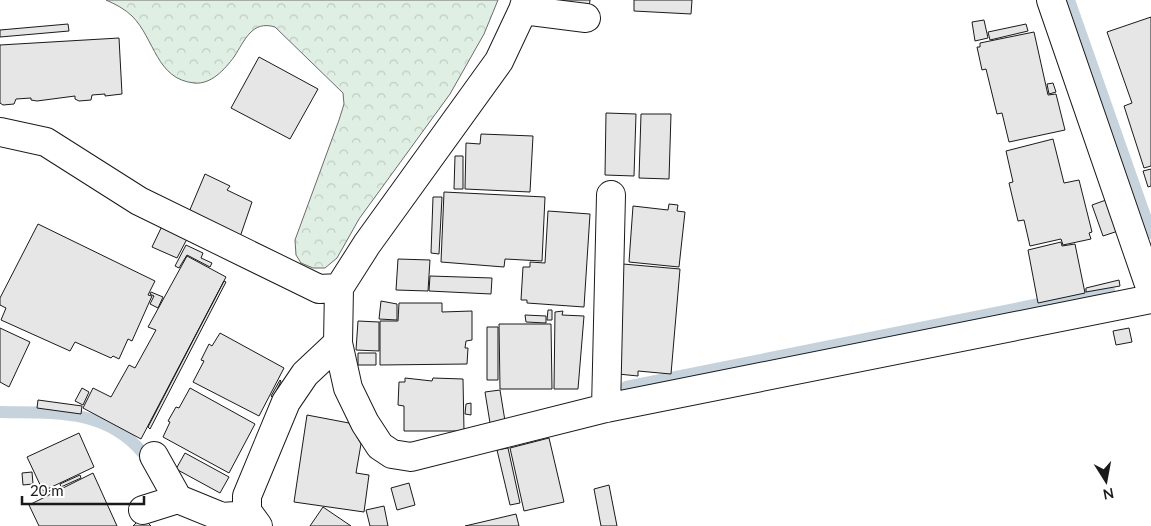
<svg xmlns="http://www.w3.org/2000/svg" width="1151" height="526" font-family="Lato,sans-serif">
	<defs>
		<pattern id="forest-crowns" width="20" height="18" patternUnits="userSpaceOnUse" patternTransform="scale(1.25)"><rect width="20" height="18" fill="#e0efe3"/><path d="M2 6a3 3 0 1 1 6 0M12 15a3 3 0 1 1 6 0" fill="none" stroke="#c0ccc2"/></pattern>
	</defs>
	<rect width="100%" height="100%" fill="#fff"/>
	<path fill="url(#forest-crowns)" stroke="#6a6a6a" d="M 106,0 L 498,0 L 484,34 L 450,94 L 359,219 L 337,258 L 325,268 L 313,268 L 301,263 L 296,255 L 295,240 L 339,120 L 344,104 L 343,93 L 275,27 C 252,20 245,40 234,57 C 225,69 211,85 194,83 C 156,79 155,39 132,16 C 125,9 115,4 106,0 Z"/>
	<g fill="none" stroke-linecap="round" stroke-linejoin="round">
		<path stroke="#c6d2dc" stroke-width="12" d="M 1069,0 L 1151,233
			M 626,387 L 1109,290
			M 0,412 C 53,413 104,408 142,452"/>
	</g>
	<path fill="#e6e6e6" stroke="#1a1a1a" d="M 560,0 L 590,0 L 589,8 L 560,5 Z
		M 634,0 L 692,0 L 691,14 L 634,11 Z
		M 1151,17 L 1151,166 L 1144,168 L 1124,106 L 1132,103 L 1107,32 Z
		M 984,20 L 988,38 L 975,41 L 972,22 Z
		M 68,24 L 69,31 L 0,37 L 0,30 Z
		M 1026,24 L 1028,31 L 990,40 L 988,32 Z
		M 1034,32 L 1048,95 L 1056,94 L 1065,130 L 1009,142 L 1002,113 L 997,114 L 986,69 L 982,70 L 977,47 L 980,47 L 980,43 Z
		M 119,38 L 122,94 L 105,96 L 105,94 L 92,95 L 91,100 L 79,101 L 75,99 L 75,96 L 37,101 L 31,100 L 31,98 L 16,99 L 14,104 L 3,105 L 0,103 L 0,45 Z
		M 259,57 L 318,89 L 290,139 L 231,108 Z
		M 1053,83 L 1056,92 L 1049,94 L 1047,84 Z
		M 606,113 L 636,114 L 634,176 L 605,175 Z
		M 641,114 L 671,114 L 669,179 L 639,178 Z
		M 481,134 L 533,136 L 530,192 L 465,189 L 466,143 L 480,144 Z
		M 1053,139 L 1064,183 L 1079,180 L 1092,232 L 1089,233 L 1091,239 L 1063,245 L 1061,239 L 1030,246 L 1024,220 L 1018,221 L 1009,183 L 1013,182 L 1006,151 Z
		M 455,156 L 463,156 L 463,189 L 454,189 Z
		M 1151,169 L 1151,186 L 1148,187 L 1143,171 Z
		M 205,174 L 230,186 L 227,190 L 252,202 L 240,237 L 189,212 Z
		M 444,192 L 545,197 L 542,261 L 505,259 L 504,267 L 441,262 Z
		M 433,197 L 442,197 L 439,254 L 431,253 Z
		M 1106,200 L 1118,231 L 1103,236 L 1092,205 Z
		M 669,204 L 678,205 L 677,211 L 685,212 L 679,267 L 629,262 L 633,206 L 668,210 Z
		M 548,211 L 590,214 L 584,307 L 527,303 L 527,300 L 521,300 L 523,267 L 530,267 L 530,262 L 545,263 Z
		M 38,224 L 155,281 L 148,295 L 152,296 L 132,341 L 128,339 L 119,359 L 113,356 L 111,358 L 75,342 L 70,351 L 1,320 L 6,308 L 0,305 L 0,298 Z
		M 162,226 L 187,239 L 177,258 L 152,247 Z
		M 1061,242 L 1062,246 L 1075,244 L 1085,293 L 1038,303 L 1028,250 Z
		M 186,245 L 203,253 L 201,258 L 212,263 L 210,267 L 187,255 L 179,268 L 175,266 Z
		M 187,256 L 226,277 L 141,439 L 83,408 L 93,388 L 111,397 L 129,365 L 135,368 L 156,330 L 148,327 Z
		M 398,259 L 430,260 L 428,291 L 396,290 Z
		M 623,264 L 680,269 L 671,374 L 638,371 L 638,376 L 618,374 Z
		M 430,276 L 492,278 L 491,294 L 429,291 Z
		M 1119,280 L 1120,286 L 1086,292 L 1086,288 Z
		M 224,281 L 226,282 L 150,429 L 148,427 Z
		M 151,292 L 163,297 L 158,308 L 150,304 L 154,296 L 150,294 Z
		M 381,301 L 397,304 L 397,320 L 379,319 Z
		M 399,303 L 442,303 L 442,312 L 472,311 L 472,340 L 466,341 L 465,348 L 468,348 L 467,364 L 380,365 L 380,321 L 398,321 Z
		M 548,310 L 552,310 L 552,320 L 547,320 Z
		M 563,311 L 562,315 L 584,316 L 578,389 L 554,389 L 555,312 Z
		M 525,315 L 546,316 L 546,323 L 526,322 Z
		M 358,321 L 379,322 L 379,351 L 356,350 Z
		M 499,324 L 551,324 L 552,389 L 500,389 Z
		M 487,327 L 498,327 L 498,380 L 487,380 Z
		M 0,328 L 30,342 L 9,387 L 0,382 Z
		M 1129,328 L 1132,342 L 1116,345 L 1113,331 Z
		M 220,333 L 284,368 L 259,416 L 193,382 L 204,361 L 201,360 L 209,344 L 212,346 Z
		M 358,353 L 376,353 L 376,365 L 358,365 Z
		M 405,378 L 432,381 L 433,378 L 463,379 L 464,431 L 404,431 L 404,406 L 398,405 L 399,382 L 405,382 Z
		M 280,380 L 281,381 L 273,398 L 271,396 Z
		M 82,388 L 89,392 L 83,405 L 75,401 Z
		M 190,388 L 255,424 L 229,473 L 163,437 L 170,422 L 168,421 L 176,407 L 179,408 Z
		M 500,390 L 505,421 L 490,423 L 485,392 Z
		M 38,400 L 82,406 L 81,414 L 37,408 Z
		M 471,403 L 471,415 L 465,414 L 466,404 Z
		M 307,415 L 349,423 L 361,444 L 356,473 L 369,475 L 364,512 L 294,502 Z
		M 79,433 L 94,467 L 43,491 L 27,457 Z
		M 549,438 L 564,502 L 524,511 L 510,448 Z
		M 508,448 L 520,503 L 510,505 L 497,450 Z
		M 185,453 L 229,477 L 220,493 L 176,469 Z
		M 32,472 L 33,484 L 23,485 L 22,473 Z
		M 93,473 L 117,526 L 39,526 L 29,505 Z
		M 80,475 L 81,478 L 61,487 L 60,484 Z
		M 409,483 L 415,505 L 397,510 L 391,488 Z
		M 609,485 L 617,526 L 601,526 L 594,489 Z
		M 40,489 L 43,493 L 52,490 L 36,498 L 33,493 Z
		M 384,506 L 388,526 L 370,526 L 366,510 Z
		M 323,507 L 351,526 L 310,526 Z
		M 516,514 L 519,526 L 465,526 Z
		M 142,517 L 151,526 L 133,526 Z"/>
	<g fill="none" stroke-linecap="round" stroke-linejoin="round">
		<defs>
			<path id="minor" d="M 526,0 L 523,10 L 499,61 L 367,244 L 339,288 L 338,343 L 348,388 L 365,423 L 380,446 L 392,454 L 411,457 L 606,408 L 1151,299
				M 1051,0 L 1151,290
				M 523,10 L 586,18
				M 0,132 L 46,142 L 139,201 L 319,289 L 339,288
				M 606,408 L 611,195
				M 154,456 L 178,499 L 222,517 L 250,515
				M 143,510 L 178,499
				M 258,526 L 247,511 L 247,496 L 286,402 L 305,374 L 338,343"/>
		</defs>
		<use href="#minor" stroke="#1a1a1a" stroke-width="30"/>
		<use href="#minor" stroke="#fff" stroke-width="28"/>
	</g>
	<g transform="translate(1106 481) rotate(169)" stroke="#ffffff" stroke-width="4" paint-order="stroke">
	<path d="M0-4L9 19L0 12L-9 19Z" fill="#1a1a1a"/>
	<text y="-8" font-size="14" font-weight="bold" text-anchor="middle" fill="#1a1a1a">N</text>
	</g>
	<path d="M22 496v8h122v-8" fill="none" stroke="#1a1a1a" stroke-width="2.5"/>
	<text x="30" y="496" font-size="15" fill="#1a1a1a" stroke="#ffffff" stroke-width="4" paint-order="stroke">20 m</text>
</svg>
